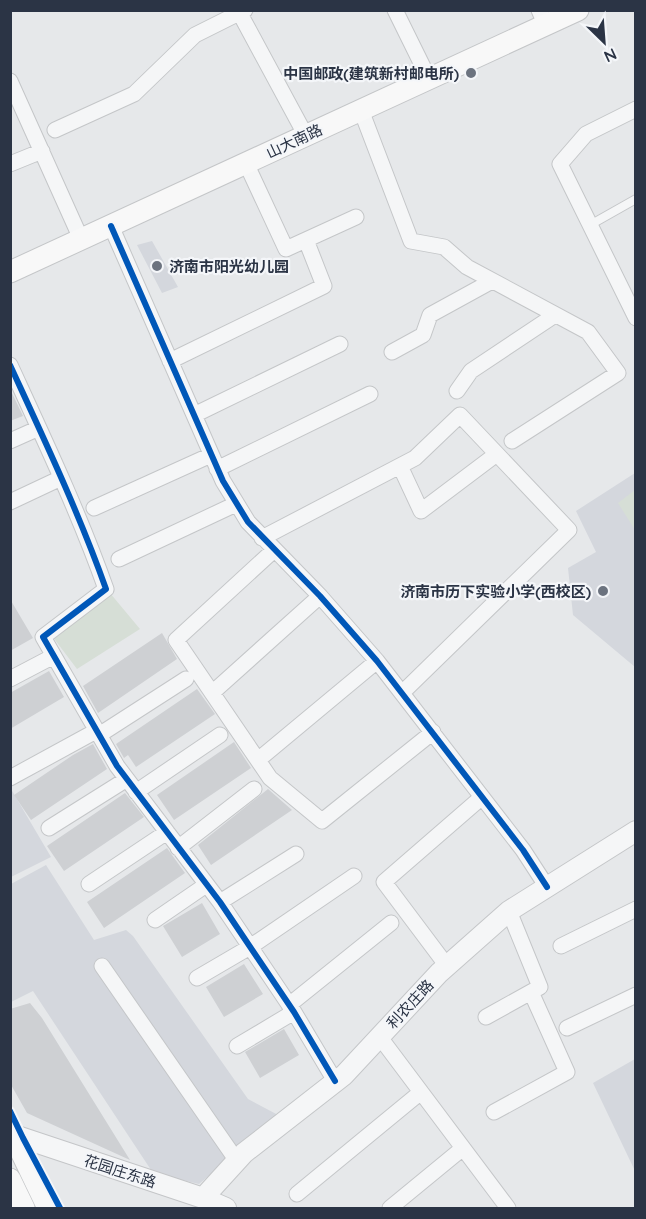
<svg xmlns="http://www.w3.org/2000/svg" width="646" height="1219" font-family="Quicksand,'Noto Sans SC',sans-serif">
	<rect width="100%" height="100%" fill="#e6e8ea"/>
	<path fill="#d4d7dd" d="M 152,241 L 178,287 L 162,293 L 137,245 Z
		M 635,473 L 635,667 L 573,615 L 568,568 L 596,552 L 576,511 Z
		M 11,789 L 51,857 L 11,877 L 10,877 Z
		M 46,865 L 94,940 L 126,930 L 133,936 L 248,1099 L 280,1116 L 199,1184 L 153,1173 L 33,991 L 11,1002 L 11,884 Z
		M 635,1059 L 635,1171 L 593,1083 Z"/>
	<path fill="#d6ded6" d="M 635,490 L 635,530 L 618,503 Z
		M 110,593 L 140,629 L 77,669 L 52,636 Z"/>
	<path fill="#ced0d3" d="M 10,389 L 23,416 L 10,421 Z
		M 10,599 L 33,638 L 10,651 Z
		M 162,633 L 177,659 L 98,713 L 83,686 Z
		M 49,671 L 64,697 L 10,729 L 10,693 Z
		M 197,689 L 215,714 L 136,767 L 128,755 L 124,758 L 116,744 Z
		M 234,742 L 251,768 L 174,820 L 157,795 Z
		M 93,744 L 107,769 L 31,820 L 14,795 L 73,755 Z
		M 268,789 L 292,810 L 211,865 L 198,845 Z
		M 125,793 L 144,817 L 64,871 L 47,846 Z
		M 167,848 L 185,873 L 104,928 L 87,902 Z
		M 202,903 L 220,934 L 182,957 L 163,926 Z
		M 244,964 L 263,994 L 224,1017 L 206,987 Z
		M 30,1003 L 42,1018 L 130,1160 L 27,1113 L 10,1083 L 10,1009 Z
		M 284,1029 L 299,1055 L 260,1078 L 245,1052 Z"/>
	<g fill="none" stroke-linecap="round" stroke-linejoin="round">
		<defs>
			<path id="service" d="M 590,225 L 636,199"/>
			<path id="minor" d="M 238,10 L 306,136
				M 395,10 L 429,79
				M 539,10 L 546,26
				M 10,81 L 81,239
				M 636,109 L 586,134 L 560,164 L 636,318
				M 361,110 L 411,241 L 444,247 L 467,267 L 588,332 L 618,373 L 512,441
				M 55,130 L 134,94 L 195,35 L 245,10
				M 246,163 L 286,249 L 356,217
				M 10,164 L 42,151
				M 111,226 L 223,481 L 248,522 L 320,596 L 377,661 L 523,850 L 547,887
				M 392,352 L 423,335 L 430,315 L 492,281
				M 170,361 L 324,286 L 306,240
				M 10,365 C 44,439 79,513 106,589 L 43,637 L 117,766 L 220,902 L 294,1012 L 335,1081
				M 457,391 L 471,371 L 555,315
				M 194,415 L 340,344
				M 10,441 L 39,428
				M 400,466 L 421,511 L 494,456
				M 217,469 L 370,394
				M 10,502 L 61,478
				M 94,508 L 211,455
				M 262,538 L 415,458 L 460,415 L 569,530 L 402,693
				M 274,550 L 176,640 L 270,778 L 322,821 L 433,732
				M 119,559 L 236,504
				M 10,679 L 50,658
				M 212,693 L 320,596
				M 99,735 L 186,679
				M 258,760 L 377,661
				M 10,778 L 96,731
				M 136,792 L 220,735
				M 49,828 L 127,779
				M 178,848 L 254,789
				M 89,884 L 167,832
				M 220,902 L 296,854
				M 155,920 L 206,885
				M 561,946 L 636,909
				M 102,966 L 237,1161
				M 447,966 L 384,882 L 482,797
				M 197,978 L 250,947 L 354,876
				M 289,1005 L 391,923
				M 486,1017 L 540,987 L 509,911
				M 567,1028 L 636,995
				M 382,1040 L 508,1208
				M 237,1046 L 294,1012
				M 494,1112 L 567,1072 L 531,992
				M 297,1194 L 421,1092
				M 390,1208 L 463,1148"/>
			<path id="tertiary" d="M 14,1135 L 203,1198 L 226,1208
				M 203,1198 L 244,1153 L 344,1075 L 439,973 L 509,911 L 636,831"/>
			<path id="secondary" d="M 10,272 L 578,10
				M 10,1129 L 48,1208
				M 10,1179 L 24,1208"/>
		</defs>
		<use href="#service" stroke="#c4c6c8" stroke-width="10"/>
		<use href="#minor" stroke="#c4c6c8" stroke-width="17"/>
		<use href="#tertiary" stroke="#c4c6c8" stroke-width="22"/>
		<use href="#secondary" stroke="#c4c6c8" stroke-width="23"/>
		<use href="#service" stroke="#f5f6f7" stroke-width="8"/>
		<use href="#minor" stroke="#f5f6f7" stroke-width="15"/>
		<use href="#tertiary" stroke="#f5f6f7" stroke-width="20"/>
		<use href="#secondary" stroke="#f8f8f8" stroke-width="21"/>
		<defs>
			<path id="cycleway" d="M 111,226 L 223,481 L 248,522 L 320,596 L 377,661 L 523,850 L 547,887
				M 10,365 C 44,439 79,513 106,589 L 43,637 L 117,766 L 220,902 L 294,1012 L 335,1081
				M 10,1111 L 23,1138 L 60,1208"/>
		</defs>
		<use href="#cycleway" stroke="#f4f6f9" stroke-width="10"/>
		<use href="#cycleway" stroke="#0057b8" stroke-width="6"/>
	</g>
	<g fill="#6c737f" stroke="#f4f6f9" stroke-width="2">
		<circle cx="471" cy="73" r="6"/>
		<circle cx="157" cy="266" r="6"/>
		<circle cx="603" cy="591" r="6"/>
	</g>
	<g text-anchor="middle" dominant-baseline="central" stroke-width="4.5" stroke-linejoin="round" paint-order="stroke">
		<g font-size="15" font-weight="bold" fill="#2b3445" stroke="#f4f6f9" text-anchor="end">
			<text x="459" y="73">中国邮政(建筑新村邮电所)</text>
			<text x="169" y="266" text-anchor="start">济南市阳光幼儿园</text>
			<text x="591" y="591">济南市历下实验小学(西校区)</text>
		</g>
		<g font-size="15" fill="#2b3445" stroke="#f4f6f9">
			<text transform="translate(294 141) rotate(-25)">山大南路</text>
			<text transform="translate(410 1004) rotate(-47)">利农庄路</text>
			<text transform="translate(120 1171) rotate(18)">花园庄东路</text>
		</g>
	</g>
	<rect width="646" height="1219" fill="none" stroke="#2b3445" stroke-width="24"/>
	<g transform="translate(604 42) rotate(155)" stroke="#f4f6f9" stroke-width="4.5" paint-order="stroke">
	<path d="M0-4.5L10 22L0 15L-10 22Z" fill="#2b3445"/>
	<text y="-9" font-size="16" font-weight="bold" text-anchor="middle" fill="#2b3445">N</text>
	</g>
</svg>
